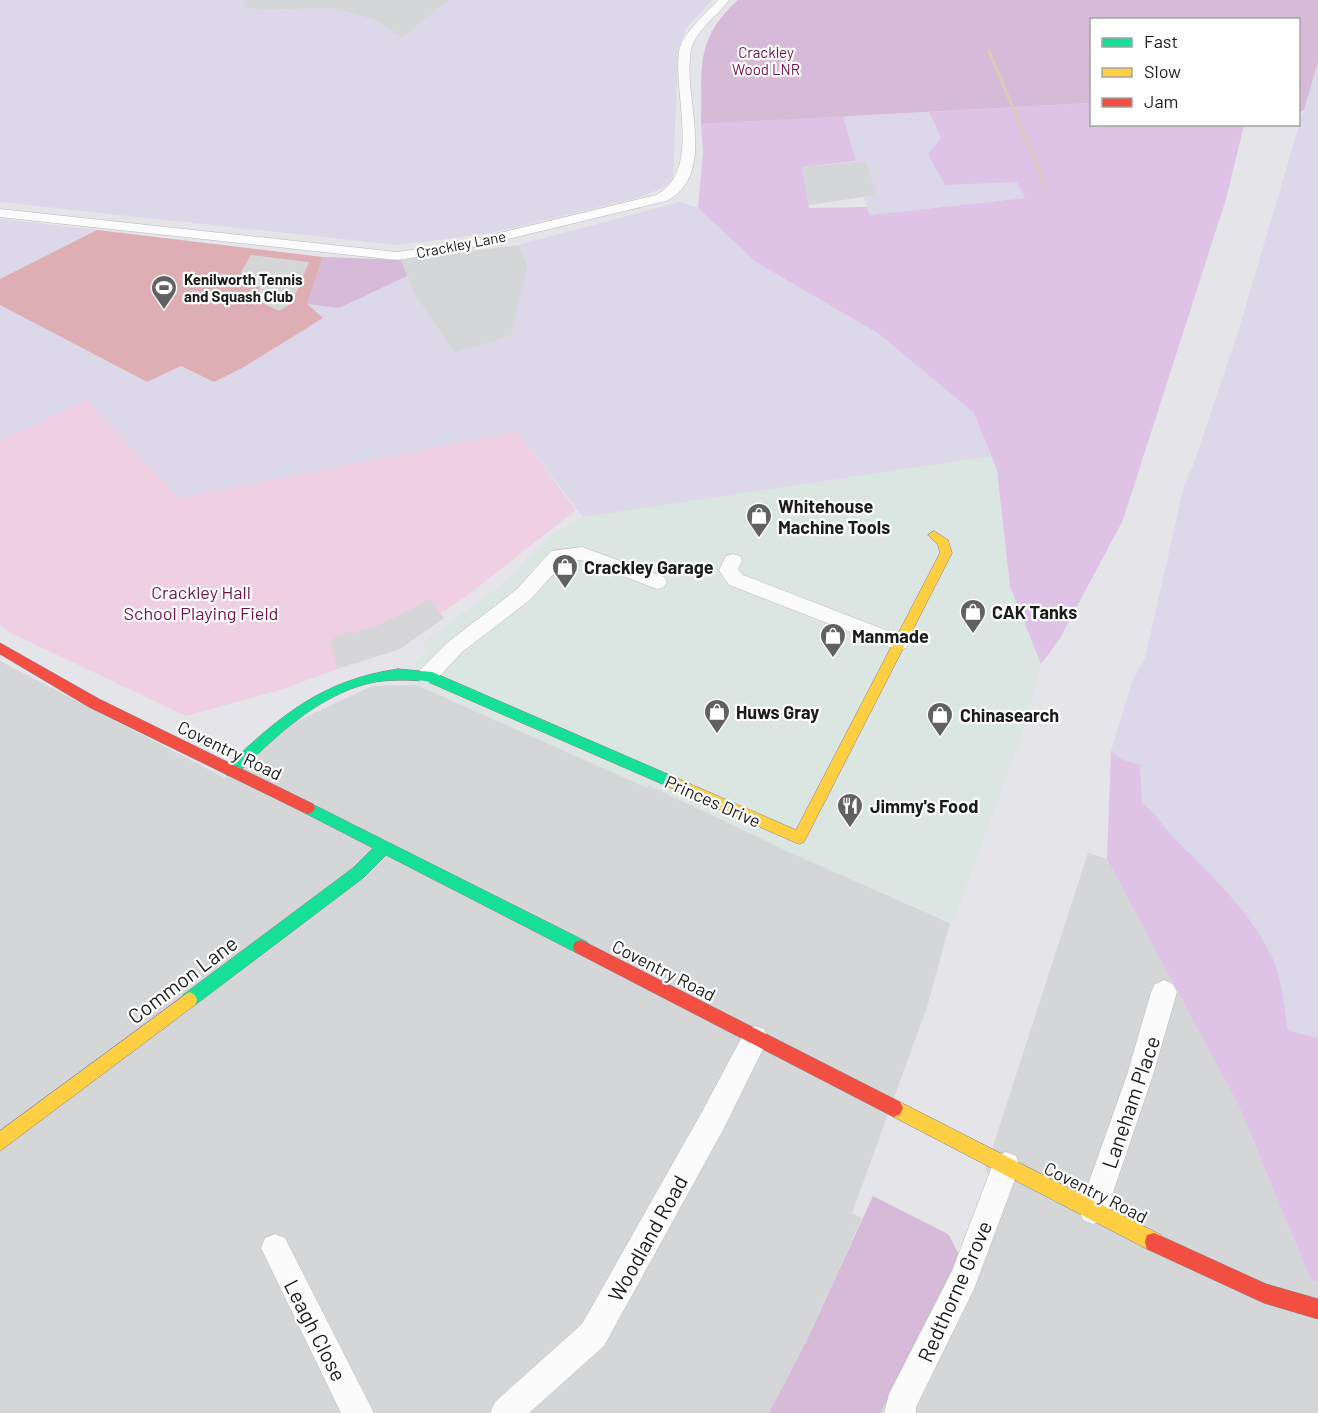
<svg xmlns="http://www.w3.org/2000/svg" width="1318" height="1413" font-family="Barlow,sans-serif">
	<rect width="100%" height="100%" fill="#e4e4e9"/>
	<path fill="#d5d6d8" d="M 244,0 L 450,0 L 402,38 L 377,21 L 333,8 L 260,10 L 245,8 Z
		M 866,161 L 877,195 L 808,205 L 802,167 Z
		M 519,245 L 528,267 L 511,336 L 454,353 L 413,292 L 401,260 Z
		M 0,661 L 225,778 L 293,723 L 372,686 L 417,685 L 646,787 L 648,784 L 789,852 L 950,923 L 927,1007 L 852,1213 L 862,1218 L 808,1338 L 769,1413 L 0,1413 Z
		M 1088,853 L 1107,859 L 1183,997 L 1238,1104 L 1311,1280 L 1318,1282 L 1318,1413 L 880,1413 L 914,1354 L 995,1177 L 985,1171 Z"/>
	<path fill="#dbe5e2" d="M 991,456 L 997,470 L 1010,586 L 1041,664 L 1023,731 L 953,922 L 789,852 L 648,785 L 647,788 L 417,685 L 416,661 L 429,651 L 422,643 L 501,585 L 553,534 L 583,517 Z"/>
	<path fill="#ddd7ea" d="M 0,0 L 244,0 L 245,8 L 260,10 L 333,8 L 377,21 L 402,38 L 450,0 L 712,0 L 686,28 L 678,49 L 673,180 L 663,188 L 637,198 L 491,233 L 398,245 L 0,202 Z
		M 1318,61 L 1318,1038 L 1288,1030 L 1275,964 L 1260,936 L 1221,889 L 1160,825 L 1150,807 L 1142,803 L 1140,765 L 1121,759 L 1111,751 L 1132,682 L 1145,658 L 1184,486 L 1194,463 L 1239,329 Z
		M 929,112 L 941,138 L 1018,182 L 1025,198 L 870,215 L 864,197 L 877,195 L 866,161 L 856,161 L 843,116 Z
		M 680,202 L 698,208 L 756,262 L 879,334 L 974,413 L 991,456 L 583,517 L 517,431 L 179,498 L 87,400 L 0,441 L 0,305 L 146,382 L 181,366 L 214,382 L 322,318 L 307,304 L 339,307 L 407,276 L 413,292 L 454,353 L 511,336 L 528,267 L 519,245 Z
		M 0,219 L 97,230 L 0,279 Z"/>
	<path fill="#dec3e7" d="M 1091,103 L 1092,124 L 1244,125 L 1226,199 L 1123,520 L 1059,640 L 1041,664 L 1010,586 L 997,470 L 974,413 L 879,334 L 756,262 L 698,208 L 703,152 L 701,124 L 843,116 L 856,161 L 802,167 L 809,208 L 867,207 L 870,215 L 1025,198 L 1017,182 L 945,185 L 928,154 L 941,138 L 929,112 Z
		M 1111,751 L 1121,759 L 1140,765 L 1142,803 C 1155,810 1162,827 1173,837 C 1208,872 1259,919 1276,967 C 1283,987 1284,1009 1288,1030 L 1318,1038 L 1318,1282 L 1311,1280 L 1238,1104 L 1107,859 Z"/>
	<path fill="#d6bad7" d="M 738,0 L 1318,0 L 1318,61 L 1304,110 L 1299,112 L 1298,20 L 1092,20 L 1091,103 L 701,124 C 703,69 693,41 738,0 Z
		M 323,257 L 401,260 L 407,276 L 339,308 L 307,304 Z
		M 873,1196 L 948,1234 L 962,1260 L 914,1354 L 880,1413 L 769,1413 L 808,1338 Z"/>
	<path fill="#eecfe4" d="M 87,400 L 179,498 L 517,431 L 576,510 L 465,597 L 385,651 L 283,689 L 186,716 L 9,632 L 0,624 L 0,441 Z"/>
	<path fill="#ddaeb4" d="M 97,230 L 323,257 L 307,304 L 323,318 L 244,367 L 214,382 L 181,366 L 147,382 L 0,305 L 0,279 Z"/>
	<path fill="#d6d6d8" d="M 251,255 L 309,262 L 292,303 L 279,311 L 248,296 L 260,288 L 241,272 Z
		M 430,600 L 444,618 L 400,649 L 337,669 L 331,638 L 374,627 Z"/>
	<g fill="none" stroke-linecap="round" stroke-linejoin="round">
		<path stroke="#dccbb8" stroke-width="3" d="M 989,51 L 1045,184"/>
		<defs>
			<path id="street" d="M 718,0 L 729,0 C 718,15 694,32 691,51 C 682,98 719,174 666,201 L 458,251 L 397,260 L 0,217 L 0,209 L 397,252 L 458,243 L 656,195 C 702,172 673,94 679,52 C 682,33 706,14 718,0 Z
				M 582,547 L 664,577 L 667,582 L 664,587 L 657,589 L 581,560 L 564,562 L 531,599 L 462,652 L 434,682 L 427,684 L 420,682 L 417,676 L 420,670 L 448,642 L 517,589 L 551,551 Z
				M 733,554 L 740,556 L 742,561 L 738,569 L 743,575 L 906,638 L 909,643 L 906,648 L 899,650 L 892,648 L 729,585 L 719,570 L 726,556 Z
				M 1164,980 L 1173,984 L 1177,992 L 1153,1075 L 1107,1210 L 1103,1220 L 1093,1224 L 1083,1220 L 1079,1210 L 1127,1075 L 1151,992 L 1155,984 Z
				M 755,1026 L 764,1029 L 768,1038 L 764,1047 L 723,1130 L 604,1346 L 529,1413 L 490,1413 L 495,1402 L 582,1324 L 703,1110 L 746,1029 Z
				M 1006,1152 L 1016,1156 L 1020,1166 L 974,1289 L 916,1407 L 916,1413 L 884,1413 L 889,1394 L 952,1271 L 996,1156 Z
				M 275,1234 L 285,1238 L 374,1413 L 341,1413 L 261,1248 L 265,1238 Z"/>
			<path id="fast" d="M 398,669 L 432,672 L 679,779 L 681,783 L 679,787 L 674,789 L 669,787 L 426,681 C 407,680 388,679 370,683 C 316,696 274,738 236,775 L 226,775 L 224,771 L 226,767 C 280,716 322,680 398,669 Z
				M 308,802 L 587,942 L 589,947 L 587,952 L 581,954 L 575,952 L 386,855 L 363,878 L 195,1005 L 189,1008 L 183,1005 L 181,1000 L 183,995 L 353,868 L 373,848 L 303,812 L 301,808 L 303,804 Z"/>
			<path id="slow" d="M 934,531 L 948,540 L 952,553 L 804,842 L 799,844 L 794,842 L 669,787 L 667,783 L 669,779 L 674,777 L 796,830 L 940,553 L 938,545 L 928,535 Z
				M 189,992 L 195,995 L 197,1000 L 195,1005 L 0,1151 L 0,1131 Z
				M 894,1099 L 1161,1235 L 1163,1242 L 1161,1249 L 1154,1251 L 1147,1249 L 888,1114 L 885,1108 L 888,1102 Z"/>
			<path id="jam" d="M 0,643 L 99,699 L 313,804 L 315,808 L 313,812 L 308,814 L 303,812 L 89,707 L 0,654 Z
				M 581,940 L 900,1102 L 903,1108 L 900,1114 L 894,1117 L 888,1114 L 575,952 L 573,947 L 575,942 Z
				M 1154,1233 L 1266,1284 L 1318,1299 L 1318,1319 L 1264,1303 L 1147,1249 L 1145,1242 L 1147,1235 Z"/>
		</defs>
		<use href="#street" stroke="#b9b9bb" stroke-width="1"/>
		<use href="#fast" stroke="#857d92" stroke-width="1"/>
		<use href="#slow" stroke="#857d92" stroke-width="1"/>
		<use href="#jam" stroke="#857d92" stroke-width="1"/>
		<use href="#street" fill="#fbfbfc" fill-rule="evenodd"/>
		<use href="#fast" fill="#16e098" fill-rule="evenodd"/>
		<use href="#slow" fill="#ffcf43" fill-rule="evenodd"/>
		<use href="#jam" fill="#f24e42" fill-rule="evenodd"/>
	</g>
	<defs>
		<symbol id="stadium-pin" viewBox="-11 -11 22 30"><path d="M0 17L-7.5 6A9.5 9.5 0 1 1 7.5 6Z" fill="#616163" stroke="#fff"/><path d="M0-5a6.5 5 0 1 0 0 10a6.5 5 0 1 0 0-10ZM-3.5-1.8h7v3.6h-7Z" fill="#fff"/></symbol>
		<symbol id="shop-pin" viewBox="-11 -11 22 30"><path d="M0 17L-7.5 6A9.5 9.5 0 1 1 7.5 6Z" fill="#616163" stroke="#fff"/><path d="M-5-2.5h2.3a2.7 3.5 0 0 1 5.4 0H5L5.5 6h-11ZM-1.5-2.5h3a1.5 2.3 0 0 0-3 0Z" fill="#fff"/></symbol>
		<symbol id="restaurant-pin" viewBox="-11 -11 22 30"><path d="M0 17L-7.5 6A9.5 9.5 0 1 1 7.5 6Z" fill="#616163" stroke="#fff"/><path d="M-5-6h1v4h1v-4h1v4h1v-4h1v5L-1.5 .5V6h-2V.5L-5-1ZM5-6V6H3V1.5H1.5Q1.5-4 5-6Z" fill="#fff"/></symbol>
	</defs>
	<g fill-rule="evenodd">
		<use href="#stadium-pin" x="149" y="273" width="30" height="40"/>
		<use href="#shop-pin" x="744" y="501" width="30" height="40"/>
		<use href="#shop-pin" x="550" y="552" width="30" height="40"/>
		<use href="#shop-pin" x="958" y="597" width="30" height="40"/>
		<use href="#shop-pin" x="818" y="621" width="30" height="40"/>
		<use href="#shop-pin" x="702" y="697" width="30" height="40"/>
		<use href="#shop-pin" x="925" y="700" width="30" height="40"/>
		<use href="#restaurant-pin" x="835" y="791" width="30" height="40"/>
	</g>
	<g text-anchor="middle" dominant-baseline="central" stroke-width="4.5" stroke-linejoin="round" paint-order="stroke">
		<g font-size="15" fill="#72104b" stroke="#fff">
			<text x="766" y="52">Crackley<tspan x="766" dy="17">Wood LNR</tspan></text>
		</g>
		<g font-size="15" fill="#1b1b1b" stroke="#fff">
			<text transform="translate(461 244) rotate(-11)">Crackley Lane</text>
		</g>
		<g font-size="15" font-weight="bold" fill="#1b1b1b" stroke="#fff" text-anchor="start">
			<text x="184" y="279">Kenilworth Tennis<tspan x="184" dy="17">and Squash Club</tspan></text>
		</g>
		<g font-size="18" font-weight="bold" fill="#1b1b1b" stroke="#fff" text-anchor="start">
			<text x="778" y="506">Whitehouse<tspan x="778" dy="21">Machine Tools</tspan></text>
			<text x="584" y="567">Crackley Garage</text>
			<text x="992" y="612">CAK Tanks</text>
			<text x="852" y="636">Manmade</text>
			<text x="736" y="712">Huws Gray</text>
			<text x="960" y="715">Chinasearch</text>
			<text x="870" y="806">Jimmy's Food</text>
		</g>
		<g font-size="18" fill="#72104b" stroke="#fff">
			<text x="201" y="592">Crackley Hall<tspan x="201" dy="21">School Playing Field</tspan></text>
		</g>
		<g font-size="18" fill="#1b1b1b" stroke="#fff">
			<text transform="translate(230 750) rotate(26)">Coventry Road</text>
			<text transform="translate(713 801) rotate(24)">Princes Drive</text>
			<text transform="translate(664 970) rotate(27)">Coventry Road</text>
			<text transform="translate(1096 1192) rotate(27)">Coventry Road</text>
		</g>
		<g font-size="21" fill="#1b1b1b" stroke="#fff">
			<text transform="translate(182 979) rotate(-37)">Common Lane</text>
			<text transform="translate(1130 1102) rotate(-71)">Laneham Place</text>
			<text transform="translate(647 1238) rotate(-61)">Woodland Road</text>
			<text transform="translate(954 1291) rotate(-66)">Redthorne Grove</text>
			<text transform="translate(316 1330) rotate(63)">Leagh Close</text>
		</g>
	</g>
	<rect x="1090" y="18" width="210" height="108" fill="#ffffff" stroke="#a4a4a4" stroke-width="1.5"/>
	<rect x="1102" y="38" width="30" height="9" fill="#16e098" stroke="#a4a4a4" stroke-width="1.5"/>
	<text x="1144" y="48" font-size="18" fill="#1b1b1b">Fast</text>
	<rect x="1102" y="68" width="30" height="9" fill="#ffcf43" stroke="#a4a4a4" stroke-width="1.5"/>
	<text x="1144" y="78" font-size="18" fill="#1b1b1b">Slow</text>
	<rect x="1102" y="98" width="30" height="9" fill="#f24e42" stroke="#a4a4a4" stroke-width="1.5"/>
	<text x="1144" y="108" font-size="18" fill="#1b1b1b">Jam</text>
</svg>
